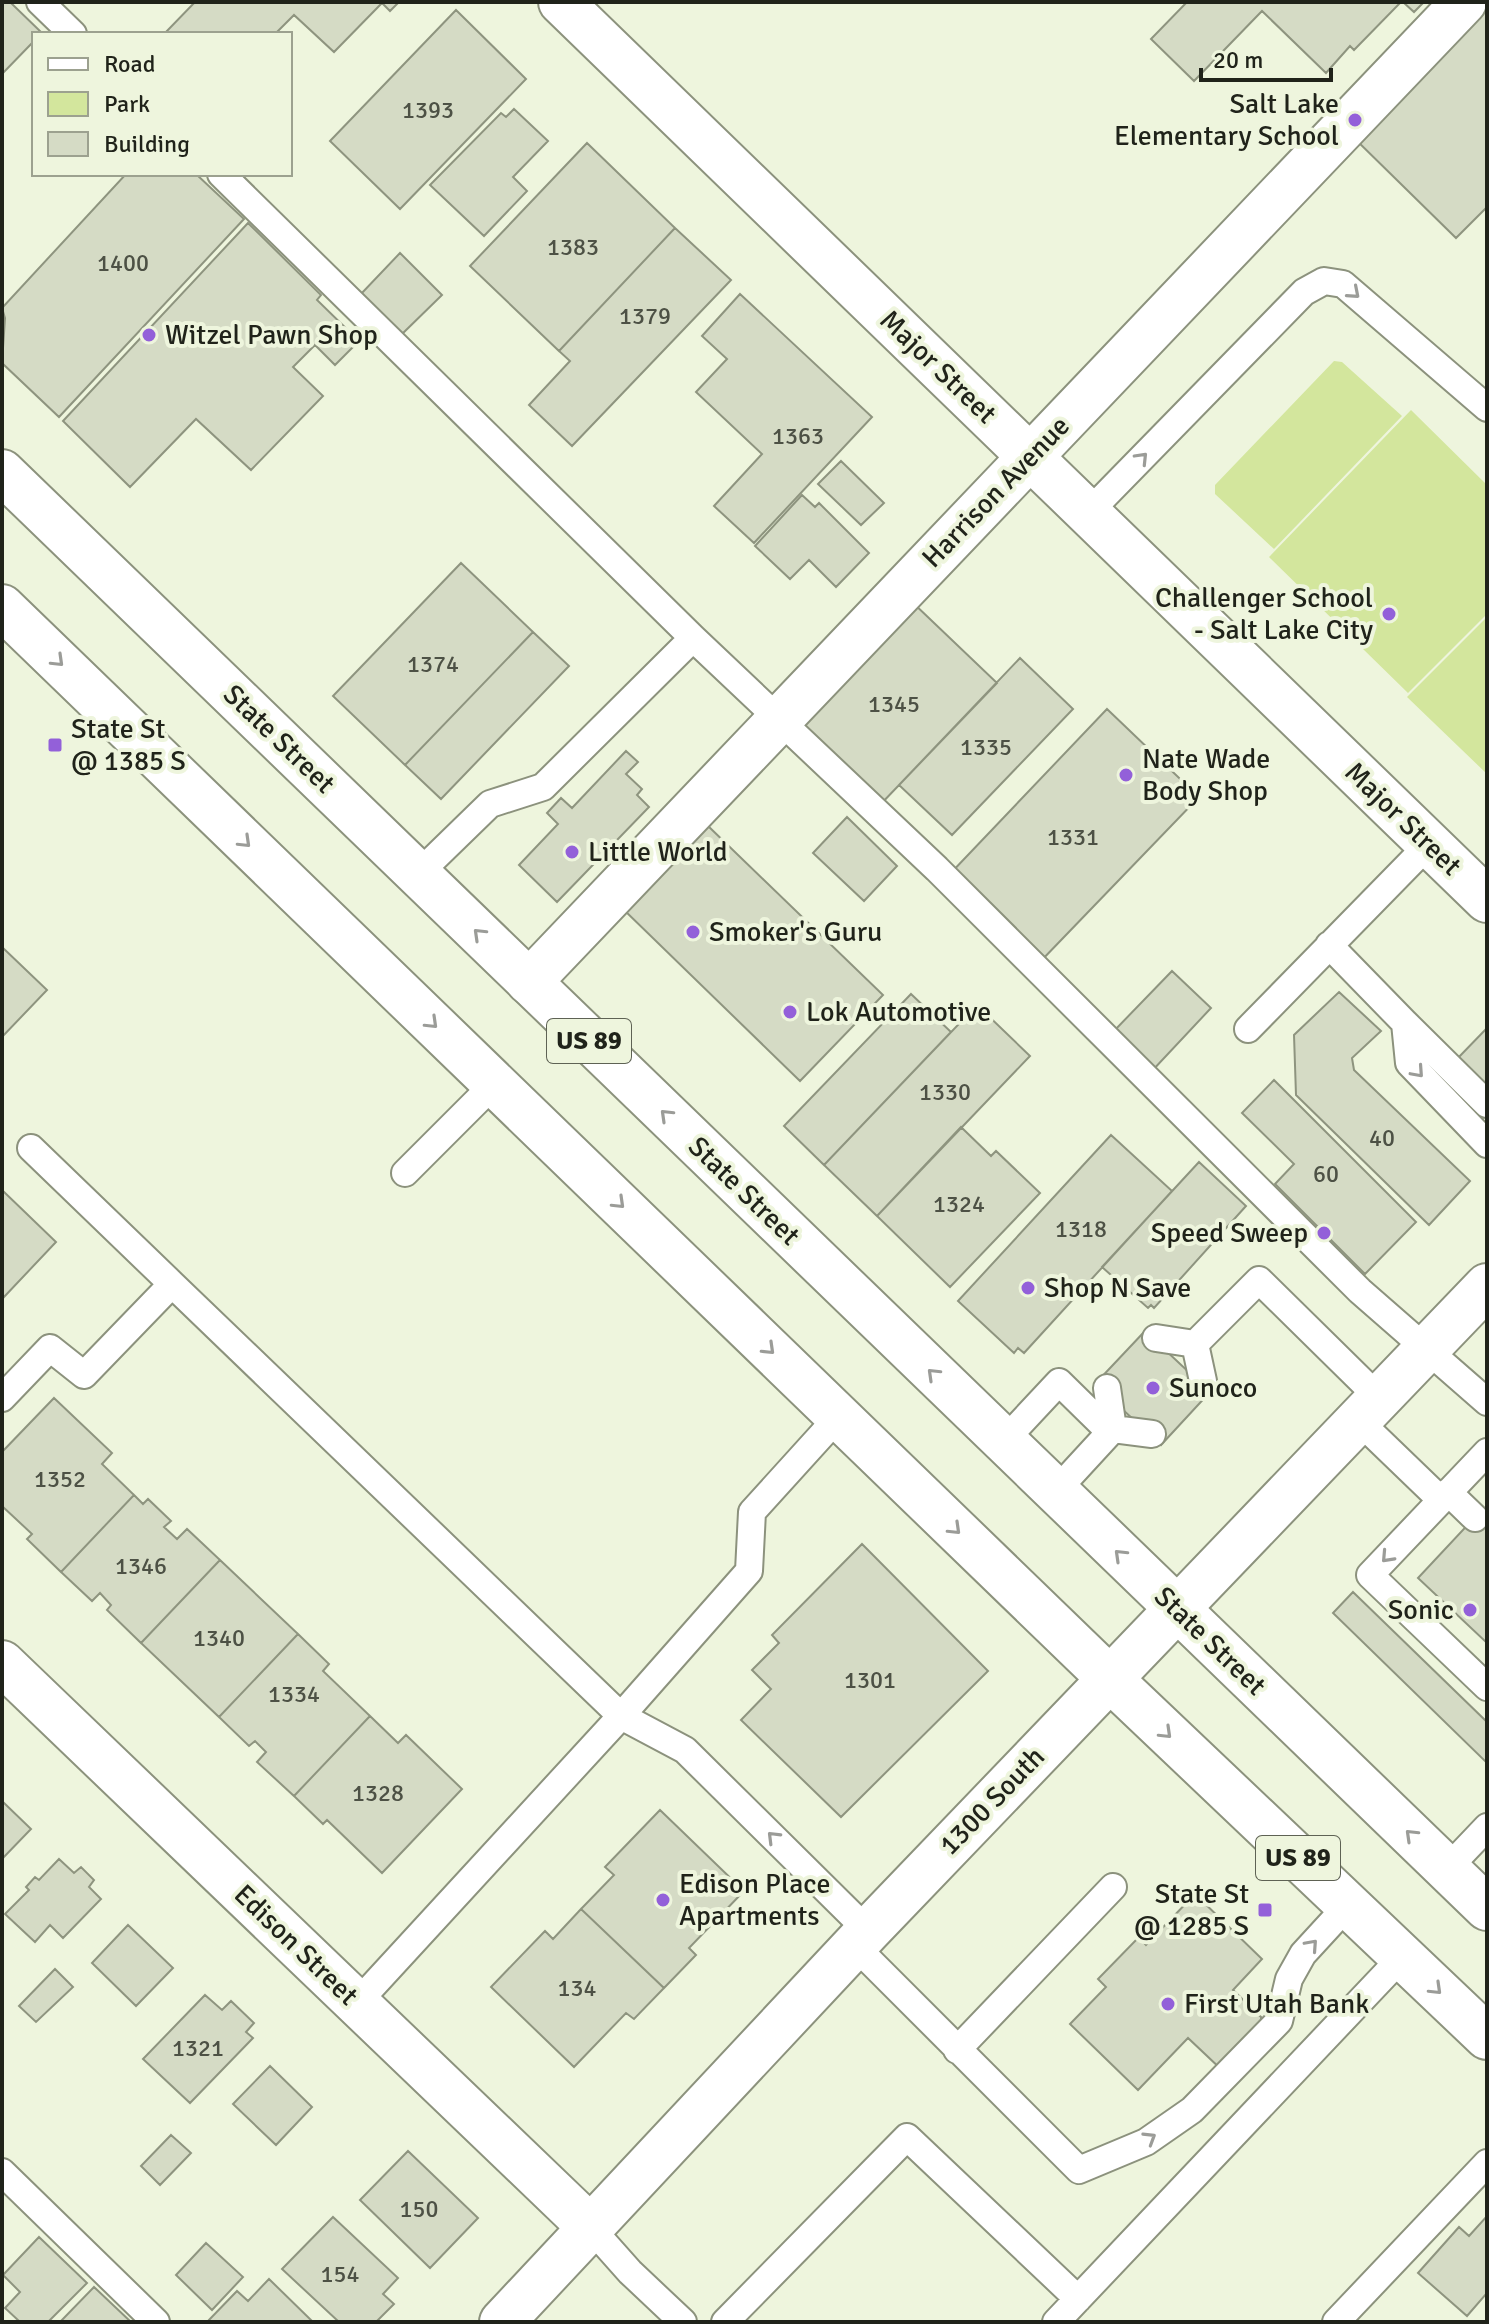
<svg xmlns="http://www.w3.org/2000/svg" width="1489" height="2324" font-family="Signika,sans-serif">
	<rect width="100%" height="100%" fill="#eef5dd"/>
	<path fill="#d3e69d" d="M 1334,361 L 1342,362 L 1402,416 L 1274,549 L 1215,494 L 1215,485 Z
		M 1411,410 L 1487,485 L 1487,614 L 1408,693 L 1269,557 Z
		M 1487,617 L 1487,774 L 1407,697 Z"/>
	<path fill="#d5dbc5" stroke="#8e947f" stroke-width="2" d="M 2,2 L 10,2 L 42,33 L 34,34 L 34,41 L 2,74 Z
		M 195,2 L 399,2 L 390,11 L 382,3 L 334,52 L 294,15 L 275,34 L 164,34 Z
		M 1187,2 L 1401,2 L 1354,50 L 1350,46 L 1326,73 L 1262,11 L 1194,81 L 1151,39 Z
		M 1403,2 L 1424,2 L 1414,12 Z
		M 1482,2 L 1487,2 L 1487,207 L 1456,238 L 1352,136 Z
		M 456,10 L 526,79 L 400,209 L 330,141 Z
		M 514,109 L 548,141 L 513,177 L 527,191 L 484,236 L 430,185 L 501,113 L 506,117 Z
		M 587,143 L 675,228 L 559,351 L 470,266 Z
		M 126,174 L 196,174 L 244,219 L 59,417 L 2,363 L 5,318 L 2,308 Z
		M 248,223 L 321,295 L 317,300 L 359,341 L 335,365 L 315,345 L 293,367 L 323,396 L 251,470 L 196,419 L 130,487 L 63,421 Z
		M 675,228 L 731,280 L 572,446 L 529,405 L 570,361 L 559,351 Z
		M 400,253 L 442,295 L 401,335 L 360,295 Z
		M 740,294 L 872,417 L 754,543 L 714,506 L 762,454 L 696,392 L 727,359 L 702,336 Z
		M 841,461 L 884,503 L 861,525 L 818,484 Z
		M 802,495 L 815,507 L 819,503 L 869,553 L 836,587 L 809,560 L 790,579 L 755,546 Z
		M 461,563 L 533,632 L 405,765 L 333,696 Z
		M 910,600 L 997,683 L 877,808 L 790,725 Z
		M 533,632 L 569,666 L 441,799 L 405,765 Z
		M 1020,658 L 1073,709 L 952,835 L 899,785 Z
		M 1107,709 L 1199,797 L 1038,964 L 947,877 Z
		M 626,751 L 638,762 L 626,774 L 642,789 L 637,795 L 649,807 L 557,902 L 519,865 L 558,824 L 547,813 L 561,798 L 572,808 Z
		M 847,817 L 897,866 L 864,901 L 813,853 Z
		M 706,824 L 883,995 L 800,1081 L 623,909 Z
		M 2,947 L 47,990 L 2,1037 Z
		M 1172,971 L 1211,1008 L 1151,1072 L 1112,1033 Z
		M 1339,992 L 1381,1031 L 1352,1058 L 1354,1070 L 1470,1181 L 1429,1225 L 1296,1095 L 1294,1035 Z
		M 911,994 L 951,1032 L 824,1165 L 784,1126 Z
		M 977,1005 L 1030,1056 L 877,1216 L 824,1165 Z
		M 1487,1028 L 1487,1090 L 1456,1060 Z
		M 1274,1080 L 1416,1222 L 1365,1274 L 1275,1184 L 1294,1164 L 1242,1113 Z
		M 961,1127 L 991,1156 L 996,1151 L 1040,1193 L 950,1287 L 877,1216 Z
		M 1111,1135 L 1172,1191 L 1024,1353 L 1018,1348 L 1014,1353 L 958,1301 Z
		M 1199,1162 L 1246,1206 L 1154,1308 L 1151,1305 L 1148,1308 L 1102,1267 Z
		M 2,1190 L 56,1242 L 4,1297 L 2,1295 Z
		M 1145,1331 L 1210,1392 L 1161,1445 L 1095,1384 Z
		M 54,1398 L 112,1453 L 102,1464 L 134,1495 L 61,1572 L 27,1539 L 32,1534 L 2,1506 L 2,1452 Z
		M 134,1495 L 143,1504 L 148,1499 L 171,1521 L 164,1527 L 177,1539 L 187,1529 L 220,1560 L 141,1643 L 107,1610 L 111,1605 L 100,1593 L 92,1601 L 61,1572 Z
		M 1476,1516 L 1487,1526 L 1487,1643 L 1418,1578 Z
		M 862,1544 L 988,1671 L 841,1817 L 741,1720 L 771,1689 L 752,1670 L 779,1643 L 772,1635 Z
		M 220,1560 L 298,1634 L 219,1717 L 141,1643 Z
		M 1353,1592 L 1487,1722 L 1487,1763 L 1333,1613 Z
		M 298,1634 L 329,1664 L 323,1671 L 370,1716 L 294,1796 L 257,1762 L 266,1752 L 255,1741 L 249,1746 L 219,1717 Z
		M 370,1716 L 398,1743 L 406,1735 L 462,1789 L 382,1873 L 327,1820 L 323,1824 L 294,1796 Z
		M 2,1801 L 31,1829 L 2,1859 Z
		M 660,1810 L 744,1891 L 689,1948 L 696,1955 L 664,1988 L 581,1909 L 614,1875 L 605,1867 Z
		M 59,1859 L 74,1873 L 81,1867 L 94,1880 L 89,1887 L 101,1899 L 63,1938 L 50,1925 L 35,1942 L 5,1914 L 29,1890 L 26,1887 L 35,1877 L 39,1880 Z
		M 1195,1894 L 1262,1959 L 1233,1990 L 1261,2017 L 1261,2031 L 1223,2071 L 1188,2038 L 1138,2090 L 1070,2024 L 1106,1987 L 1098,1979 L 1139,1937 L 1146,1945 Z
		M 581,1909 L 664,1988 L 634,2019 L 626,2013 L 574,2067 L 491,1987 L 545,1931 L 553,1939 Z
		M 128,1925 L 173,1968 L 136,2006 L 92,1963 Z
		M 55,1969 L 73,1987 L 36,2022 L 19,2006 Z
		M 205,1995 L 222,2010 L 231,2001 L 254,2023 L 246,2032 L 253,2038 L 190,2103 L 143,2059 Z
		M 270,2066 L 312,2107 L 276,2145 L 233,2104 Z
		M 171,2135 L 191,2153 L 160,2185 L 141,2166 Z
		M 408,2151 L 478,2218 L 430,2268 L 360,2200 Z
		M 1487,2216 L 1487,2293 L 1467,2316 L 1418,2273 L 1459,2227 L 1469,2236 Z
		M 333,2217 L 398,2278 L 383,2294 L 394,2304 L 376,2322 L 339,2322 L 282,2269 Z
		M 39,2237 L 87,2283 L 48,2322 L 20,2322 L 5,2308 L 20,2292 L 3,2275 Z
		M 206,2243 L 243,2277 L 212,2310 L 176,2275 Z
		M 269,2279 L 313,2322 L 207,2322 L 237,2291 L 248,2301 Z
		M 94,2287 L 131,2322 L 60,2322 Z"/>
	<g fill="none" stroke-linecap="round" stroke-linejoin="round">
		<defs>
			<path id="service" d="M 40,2 L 73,34
				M 221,174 L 693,638 L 937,869 L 1360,1291 L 1487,1402
				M 1088,513 L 1304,292 L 1324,281 L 1343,284 L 1487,408
				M 418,874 L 490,804 L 543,787 L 693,638
				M 1329,945 L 1405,1023 L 1409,1063 L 1487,1144
				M 1405,1023 L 1487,1104
				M 1248,1029 L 1429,844
				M 31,1148 L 172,1284
				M 405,1173 L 495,1083
				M 1156,1338 L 1195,1344
				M 1203,1381 L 1195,1344 L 1259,1280 L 1379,1398
				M 1107,1388 L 1113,1429
				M 2,1398 L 50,1348 L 84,1375 L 172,1284 L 621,1716 L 685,1750 L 868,1931
				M 1358,1420 L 1441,1500
				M 1003,1442 L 1059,1382 L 1110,1432
				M 1487,1452 L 1370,1575 L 1487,1687
				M 1055,1492 L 1113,1429 L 1152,1434
				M 1448,1492 L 1475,1518
				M 1447,1869 L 1487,1827
				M 855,1946 L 1079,2170 L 1146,2142 L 1192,2110 L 1279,2021 L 1289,1979 L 1303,1954 L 1348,1905
				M 357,2003 L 621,1716 L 749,1571 L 752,1512 L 839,1416
				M 957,2050 L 1113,1887
				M 2,2172 L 156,2322
				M 590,2227 L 630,2272 L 683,2322
				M 725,2322 L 907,2137 L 1078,2299
				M 1056,2322 L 1402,1957
				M 1336,2322 L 1487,2163"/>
			<path id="minor" d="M 561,2 L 1487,900
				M 529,982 L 1464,2
				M 2,1663 L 590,2227"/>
			<path id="secondary" d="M 502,2322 L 868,1931 L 1487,1286"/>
			<path id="primary" d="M 2,472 L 1487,1908
				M 2,607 L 1110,1679 L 1487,2037"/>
		</defs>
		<use href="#service" stroke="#8c927d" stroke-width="30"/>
		<use href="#minor" stroke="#8c927d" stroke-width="48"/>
		<use href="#secondary" stroke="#8c927d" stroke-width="48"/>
		<use href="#primary" stroke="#8c927d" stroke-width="48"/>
		<use href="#service" stroke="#fff" stroke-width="26"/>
		<use href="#minor" stroke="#fff" stroke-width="44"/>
		<use href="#secondary" stroke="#fff" stroke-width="44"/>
		<use href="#primary" stroke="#fff" stroke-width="44"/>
	</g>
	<defs><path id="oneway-chevron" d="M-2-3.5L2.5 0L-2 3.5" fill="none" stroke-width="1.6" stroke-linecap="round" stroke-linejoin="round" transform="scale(2)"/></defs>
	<g stroke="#9b9c98">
		<use href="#oneway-chevron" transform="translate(1354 293) rotate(41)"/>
		<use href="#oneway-chevron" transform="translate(1142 458) rotate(-46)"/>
		<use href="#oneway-chevron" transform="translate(58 661) rotate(44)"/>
		<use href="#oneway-chevron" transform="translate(245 842) rotate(44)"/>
		<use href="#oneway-chevron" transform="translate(479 934) rotate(-136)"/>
		<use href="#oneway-chevron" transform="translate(432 1023) rotate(44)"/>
		<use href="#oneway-chevron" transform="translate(1418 1072) rotate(48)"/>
		<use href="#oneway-chevron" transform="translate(666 1115) rotate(-136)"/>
		<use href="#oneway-chevron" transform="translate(619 1203) rotate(44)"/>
		<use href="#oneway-chevron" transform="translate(769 1349) rotate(44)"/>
		<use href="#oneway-chevron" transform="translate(933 1374) rotate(-136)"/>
		<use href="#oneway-chevron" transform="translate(955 1529) rotate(44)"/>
		<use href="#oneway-chevron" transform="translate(1120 1555) rotate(-136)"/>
		<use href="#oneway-chevron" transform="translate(1387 1557) rotate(133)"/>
		<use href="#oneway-chevron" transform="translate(1166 1733) rotate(44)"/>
		<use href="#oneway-chevron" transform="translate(1411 1835) rotate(-136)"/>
		<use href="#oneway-chevron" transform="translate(773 1837) rotate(-135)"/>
		<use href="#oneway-chevron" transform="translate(1312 1945) rotate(-48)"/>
		<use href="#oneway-chevron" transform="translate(1436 1989) rotate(44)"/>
		<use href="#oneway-chevron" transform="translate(1150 2138) rotate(-32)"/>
	</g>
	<g fill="#9360d9" stroke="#eef5dd" stroke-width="3">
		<circle cx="1355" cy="120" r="8"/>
		<circle cx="149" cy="335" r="8"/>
		<circle cx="1389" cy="614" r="8"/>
		<rect x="47" y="737" width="16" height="16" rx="4"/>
		<circle cx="1126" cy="775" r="8"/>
		<circle cx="572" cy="852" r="8"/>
		<circle cx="693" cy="932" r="8"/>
		<circle cx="790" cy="1012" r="8"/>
		<circle cx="1324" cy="1233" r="8"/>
		<circle cx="1028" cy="1288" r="8"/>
		<circle cx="1153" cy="1388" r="8"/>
		<circle cx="1470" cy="1610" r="8"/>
		<circle cx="663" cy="1900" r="8"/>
		<rect x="1257" y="1902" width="16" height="16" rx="4"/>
		<circle cx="1168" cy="2004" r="8"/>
	</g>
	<g text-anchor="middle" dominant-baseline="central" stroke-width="8" stroke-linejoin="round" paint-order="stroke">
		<g font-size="24" fill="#4d5145">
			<text x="428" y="110">1393</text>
			<text x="573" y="247">1383</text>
			<text x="123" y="263">1400</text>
			<text x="645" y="316">1379</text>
			<text x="798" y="436">1363</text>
			<text x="433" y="664">1374</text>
			<text x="894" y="704">1345</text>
			<text x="986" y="747">1335</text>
			<text x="1073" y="837">1331</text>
			<text x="945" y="1092">1330</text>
			<text x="1382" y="1138">40</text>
			<text x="1326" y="1174">60</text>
			<text x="959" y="1204">1324</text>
			<text x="1081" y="1229">1318</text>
			<text x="60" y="1479">1352</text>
			<text x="141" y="1566">1346</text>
			<text x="219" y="1638">1340</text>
			<text x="870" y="1680">1301</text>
			<text x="294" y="1694">1334</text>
			<text x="378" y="1793">1328</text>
			<text x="577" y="1988">134</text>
			<text x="198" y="2048">1321</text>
			<text x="419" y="2209">150</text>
			<text x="340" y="2274">154</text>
		</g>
		<g fill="#eef5dd" stroke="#5e6254" stroke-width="2">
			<rect x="547" y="1019" width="84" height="44" rx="6"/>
			<rect x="1256" y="1836" width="84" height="44" rx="6"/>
		</g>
		<g font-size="26" font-weight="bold" fill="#20231a">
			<text x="589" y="1041">US 89</text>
			<text x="1298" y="1858">US 89</text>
		</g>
		<g font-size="28" fill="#20231a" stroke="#eef5dd" text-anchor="start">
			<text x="1339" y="104" text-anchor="end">Salt Lake<tspan x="1339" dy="32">Elementary School</tspan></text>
			<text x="165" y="335">Witzel Pawn Shop</text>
			<text x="1373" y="598" text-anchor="end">Challenger School<tspan x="1373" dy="32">- Salt Lake City</tspan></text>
			<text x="71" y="729">State St<tspan x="71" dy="32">@ 1385 S</tspan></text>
			<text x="1142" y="759">Nate Wade<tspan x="1142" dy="32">Body Shop</tspan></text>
			<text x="588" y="852">Little World</text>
			<text x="709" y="932">Smoker's Guru</text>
			<text x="806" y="1012">Lok Automotive</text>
			<text x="1308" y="1233" text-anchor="end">Speed Sweep</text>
			<text x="1044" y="1288">Shop N Save</text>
			<text x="1169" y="1388">Sunoco</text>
			<text x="1454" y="1610" text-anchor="end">Sonic</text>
			<text x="679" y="1884">Edison Place<tspan x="679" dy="32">Apartments</tspan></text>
			<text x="1249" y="1894" text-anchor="end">State St<tspan x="1249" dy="32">@ 1285 S</tspan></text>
			<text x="1184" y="2004">First Utah Bank</text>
		</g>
		<g font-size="28" fill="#20231a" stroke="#eef5dd">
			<text transform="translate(938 367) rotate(44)">Major Street</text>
			<text transform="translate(996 492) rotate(-46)">Harrison Avenue</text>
			<text transform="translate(279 739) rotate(44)">State Street</text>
			<text transform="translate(1403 819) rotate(44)">Major Street</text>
			<text transform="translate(744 1191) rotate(44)">State Street</text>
			<text transform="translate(1210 1641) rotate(44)">State Street</text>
			<text transform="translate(992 1801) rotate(-46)">1300 South</text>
			<text transform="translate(296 1945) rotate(44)">Edison Street</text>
		</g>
	</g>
	<rect width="1489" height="2324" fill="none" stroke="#20231a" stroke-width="8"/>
	<rect x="32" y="32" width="260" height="144" fill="#eef5dd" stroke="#9ca18f" stroke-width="2"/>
	<rect x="48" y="58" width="40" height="12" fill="#ffffff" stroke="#9ca18f" stroke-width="2"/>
	<text x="104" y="72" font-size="24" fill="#20231a">Road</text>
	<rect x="48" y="92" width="40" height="24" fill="#d3e69d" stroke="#9ca18f" stroke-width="2"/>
	<text x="104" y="112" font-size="24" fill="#20231a">Park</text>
	<rect x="48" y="132" width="40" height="24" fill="#d5dbc5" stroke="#9ca18f" stroke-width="2"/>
	<text x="104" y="152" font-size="24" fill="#20231a">Building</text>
	<path d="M1201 68v12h130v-12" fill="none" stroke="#20231a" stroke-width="4"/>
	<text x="1213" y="68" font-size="24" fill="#20231a" stroke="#eef5dd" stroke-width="6" paint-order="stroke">20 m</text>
</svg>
